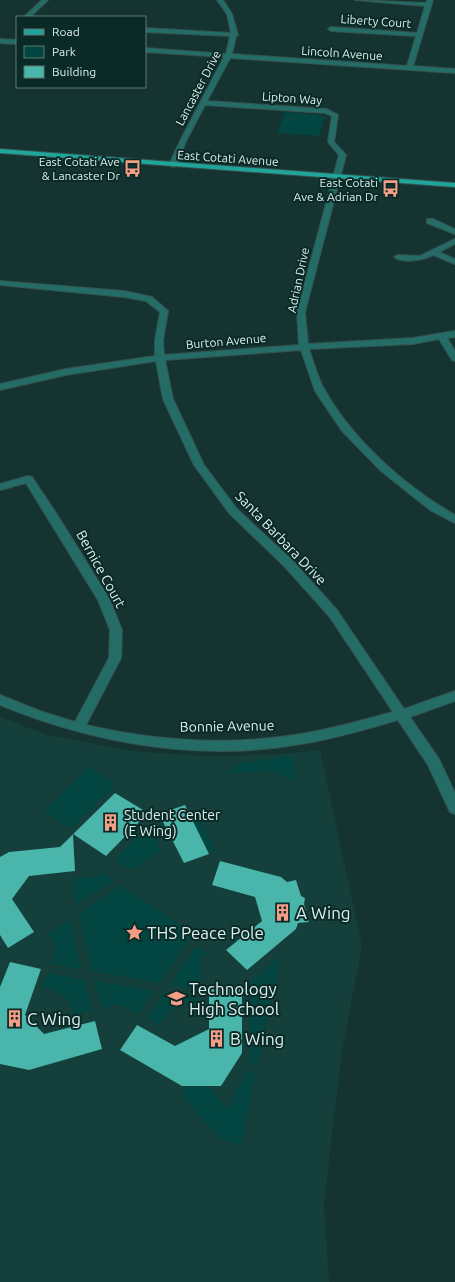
<svg xmlns="http://www.w3.org/2000/svg" width="455" height="1282" font-family="Ubuntu,sans-serif">
	<rect width="100%" height="100%" fill="#153431"/>
	<path fill="#153f3b" d="M 0,717 L 47,735 L 132,751 L 206,756 L 267,755 L 320,750 L 362,946 L 342,1051 L 324,1203 L 329,1282 L 0,1282 Z"/>
	<path fill="#034641" d="M 285,112 L 319,115 L 325,117 L 319,136 L 277,133 Z
		M 292,756 L 297,781 L 295,782 L 274,771 L 225,773 L 241,763 Z
		M 89,767 L 116,784 L 71,829 L 44,811 Z
		M 196,812 L 215,850 L 209,852 L 189,814 Z
		M 150,823 L 160,851 L 132,870 L 115,860 Z
		M 103,873 L 114,881 L 78,904 L 73,899 L 73,879 L 100,876 Z
		M 121,885 L 193,934 L 160,983 L 92,971 L 79,914 Z
		M 70,920 L 81,969 L 51,964 L 57,948 L 48,934 Z
		M 196,946 L 207,953 L 200,958 L 200,990 L 170,985 Z
		M 281,956 L 257,1067 L 247,1061 L 251,1055 L 249,983 Z
		M 48,973 L 84,980 L 92,1011 L 74,1016 C 70,997 61,990 42,988 Z
		M 95,981 L 154,991 L 139,1014 L 119,1004 L 102,1008 Z
		M 164,993 L 200,999 L 200,1003 C 181,1002 169,1008 160,1025 L 147,1019 Z
		M 249,1070 L 255,1074 L 241,1145 L 220,1139 L 183,1097 L 185,1086 L 209,1086 L 227,1109 Z"/>
	<path fill="#4ab5ab" d="M 115,793 L 148,813 L 106,856 L 73,834 L 75,871 L 29,876 L 12,899 L 34,932 L 8,948 L 0,935 L 0,857 L 9,852 L 60,847 Z
		M 185,805 L 209,854 L 184,863 L 159,814 Z
		M 220,861 L 281,877 L 287,882 L 296,880 L 301,896 L 305,898 L 304,904 L 309,922 L 298,923 L 296,929 L 247,970 L 226,950 L 262,921 L 255,897 L 212,885 Z
		M 10,962 L 41,969 L 25,1015 L 44,1034 L 95,1021 L 102,1049 L 29,1070 L 0,1064 L 0,987 Z
		M 209,986 L 242,986 L 242,1053 L 221,1086 L 182,1086 L 120,1050 L 137,1025 L 175,1046 L 209,1029 Z"/>
	<g fill="none" stroke-linecap="round" stroke-linejoin="round">
		<defs>
			<path id="minor" d="M 42,0 L 48,0 L 30,17 L 24,17 Z
				M 217,0 L 223,0 L 232,14 L 238,35 L 236,36 L 232,54 L 407,66 L 416,36 L 331,31 L 328,29 L 331,27 L 417,33 L 425,6 L 355,0 L 426,3 L 427,0 L 433,0 L 413,66 L 455,69 L 455,73 L 230,58 L 207,101 L 326,109 L 338,115 L 334,142 L 346,155 L 305,312 L 308,344 L 413,338 L 455,331 L 455,337 L 447,338 L 455,351 L 455,361 L 452,360 L 439,339 L 413,344 L 309,349 C 314,363 318,380 326,392 C 354,441 406,487 455,515 L 455,523 L 430,510 L 381,471 L 342,431 L 315,391 L 301,350 L 165,360 L 173,399 L 204,465 L 237,509 L 292,560 L 337,610 L 404,709 L 455,691 L 455,701 L 410,717 L 439,759 L 455,793 L 455,814 L 450,812 L 428,765 L 398,720 C 367,729 334,739 301,744 C 199,762 95,744 0,705 L 0,695 L 40,711 L 75,722 L 109,658 L 110,630 L 98,600 L 26,483 L 0,490 L 0,484 L 28,476 L 32,477 L 58,516 L 110,600 L 122,630 L 121,658 L 86,725 C 156,741 230,746 301,734 C 332,729 363,720 393,712 L 329,616 L 284,566 L 229,513 L 194,465 L 163,399 L 156,361 L 66,375 L 0,390 L 0,384 L 66,369 L 155,356 L 155,340 L 160,312 L 146,301 L 124,297 L 0,285 L 0,281 L 124,291 L 152,297 L 168,311 L 163,340 L 164,355 L 299,345 L 297,312 L 339,155 L 328,142 L 332,116 L 325,113 L 205,105 L 186,141 L 177,165 L 173,167 L 169,165 L 180,141 L 224,57 L 145,52 L 145,48 L 226,54 L 230,36 L 145,32 L 145,28 L 231,33 L 227,14 Z
				M 0,39 L 17,40 L 17,44 L 0,43 Z
				M 427,219 L 433,219 L 455,229 L 455,234 L 427,223 Z
				M 455,239 L 455,244 L 439,252 L 455,259 L 455,264 L 433,255 C 423,260 403,264 394,257 L 398,255 L 420,256 Z"/>
			<path id="major" d="M 0,149 L 455,183 L 455,187 L 0,153 Z"/>
		</defs>
		<use href="#minor" stroke="#35524f" stroke-width="2"/>
		<use href="#major" stroke="#35524f" stroke-width="2"/>
		<use href="#minor" fill="#246c66" fill-rule="evenodd"/>
		<use href="#major" fill="#1fa59a" fill-rule="evenodd"/>
	</g>
	<defs>
		<symbol id="bus-bare" viewBox="-9 -9 18 18"><path d="M-5-6H5V4H4V6H2V4H-2V6H-4V4H-5ZM-3.5-4V0h7V-4ZM-3.5 1.2v1.5H-2V1.2ZM2 1.2v1.5H3.5V1.2Z" fill="#f49e86" stroke="#0a2a27" stroke-width="2.5" paint-order="stroke"/></symbol>
		<symbol id="building-bare" viewBox="-9 -9 18 18"><path d="M-4-6H4V6H1V3H-1V6H-4ZM-2.5-4.3h1.7v1.8h-1.7ZM.8-4.3h1.7v1.8H.8ZM-2.5-1h1.7V.8h-1.7ZM.8-1h1.7V.8H.8Z" fill="#f49e86" stroke="#0a2a27" stroke-width="2.5" paint-order="stroke"/></symbol>
		<symbol id="sight-bare" viewBox="-9 -9 18 18"><path d="M0-6L1.8-2.2L6-1.7L2.9 1.2L3.7 5.4L0 3.3L-3.7 5.4L-2.9 1.2L-6-1.7L-1.8-2.2Z" fill="#f49e86" stroke="#0a2a27" stroke-width="2.5" paint-order="stroke"/></symbol>
		<symbol id="school-bare" viewBox="-9 -9 18 18"><path d="M0-5L7-2L0 1L-7-2ZM-4 1L0 2.5L4 1V4Q0 6-4 4Z" fill="#f49e86" stroke="#0a2a27" stroke-width="2.5" paint-order="stroke"/></symbol>
	</defs>
	<g fill-rule="evenodd">
		<use href="#bus-bare" x="120" y="156" width="25" height="25"/>
		<use href="#bus-bare" x="378" y="176" width="25" height="25"/>
		<use href="#building-bare" x="98" y="810" width="25" height="25"/>
		<use href="#building-bare" x="270" y="900" width="25" height="25"/>
		<use href="#sight-bare" x="122" y="920" width="25" height="25"/>
		<use href="#school-bare" x="164" y="986" width="25" height="25"/>
		<use href="#building-bare" x="2" y="1006" width="25" height="25"/>
		<use href="#building-bare" x="204" y="1026" width="25" height="25"/>
	</g>
	<g text-anchor="middle" dominant-baseline="central" stroke-width="4" stroke-linejoin="round" paint-order="stroke">
		<g font-size="12" fill="#ddefec" stroke="#0a2a27">
			<text transform="translate(376 21) rotate(4)">Liberty Court</text>
			<text transform="translate(342 53) rotate(4)">Lincoln Avenue</text>
			<text transform="translate(198 88) rotate(-62)">Lancaster Drive</text>
			<text transform="translate(292 98) rotate(4)">Lipton Way</text>
			<text transform="translate(228 158) rotate(4)">East Cotati Avenue</text>
			<text transform="translate(298 280) rotate(-78)">Adrian Drive</text>
			<text transform="translate(226 341) rotate(-5)">Burton Avenue</text>
		</g>
		<g font-size="12" fill="#ddefec" stroke="#0a2a27" text-anchor="end">
			<text x="120" y="161">East Cotati Ave<tspan x="120" dy="14">&amp; Lancaster Dr</tspan></text>
			<text x="378" y="182">East Cotati<tspan x="378" dy="14">Ave &amp; Adrian Dr</tspan></text>
		</g>
		<g font-size="14" fill="#ddefec" stroke="#0a2a27">
			<text transform="translate(281 538) rotate(46)">Santa Barbara Drive</text>
			<text transform="translate(101 569) rotate(61)">Bernice Court</text>
			<text transform="translate(227 726) rotate(-1)">Bonnie Avenue</text>
		</g>
		<g font-size="14" fill="#ddefec" stroke="#0a2a27" text-anchor="start">
			<text x="124" y="815">Student Center<tspan x="124" dy="16">(E Wing)</tspan></text>
		</g>
		<g font-size="17" fill="#ddefec" stroke="#0a2a27" text-anchor="start">
			<text x="296" y="912">A Wing</text>
			<text x="147" y="932">THS Peace Pole</text>
			<text x="189" y="988">Technology<tspan x="189" dy="20">High School</tspan></text>
			<text x="27" y="1018">C Wing</text>
			<text x="230" y="1038">B Wing</text>
		</g>
	</g>
	<rect x="16" y="16" width="130" height="72" fill="#0a2a27" stroke="#5e7976"/>
	<rect x="24" y="29" width="20" height="6" fill="#1fa59a" stroke="#5e7976"/>
	<text x="52" y="36" font-size="12" fill="#ddefec">Road</text>
	<rect x="24" y="46" width="20" height="12" fill="#034641" stroke="#5e7976"/>
	<text x="52" y="56" font-size="12" fill="#ddefec">Park</text>
	<rect x="24" y="66" width="20" height="12" fill="#4ab5ab" stroke="#5e7976"/>
	<text x="52" y="76" font-size="12" fill="#ddefec">Building</text>
</svg>
